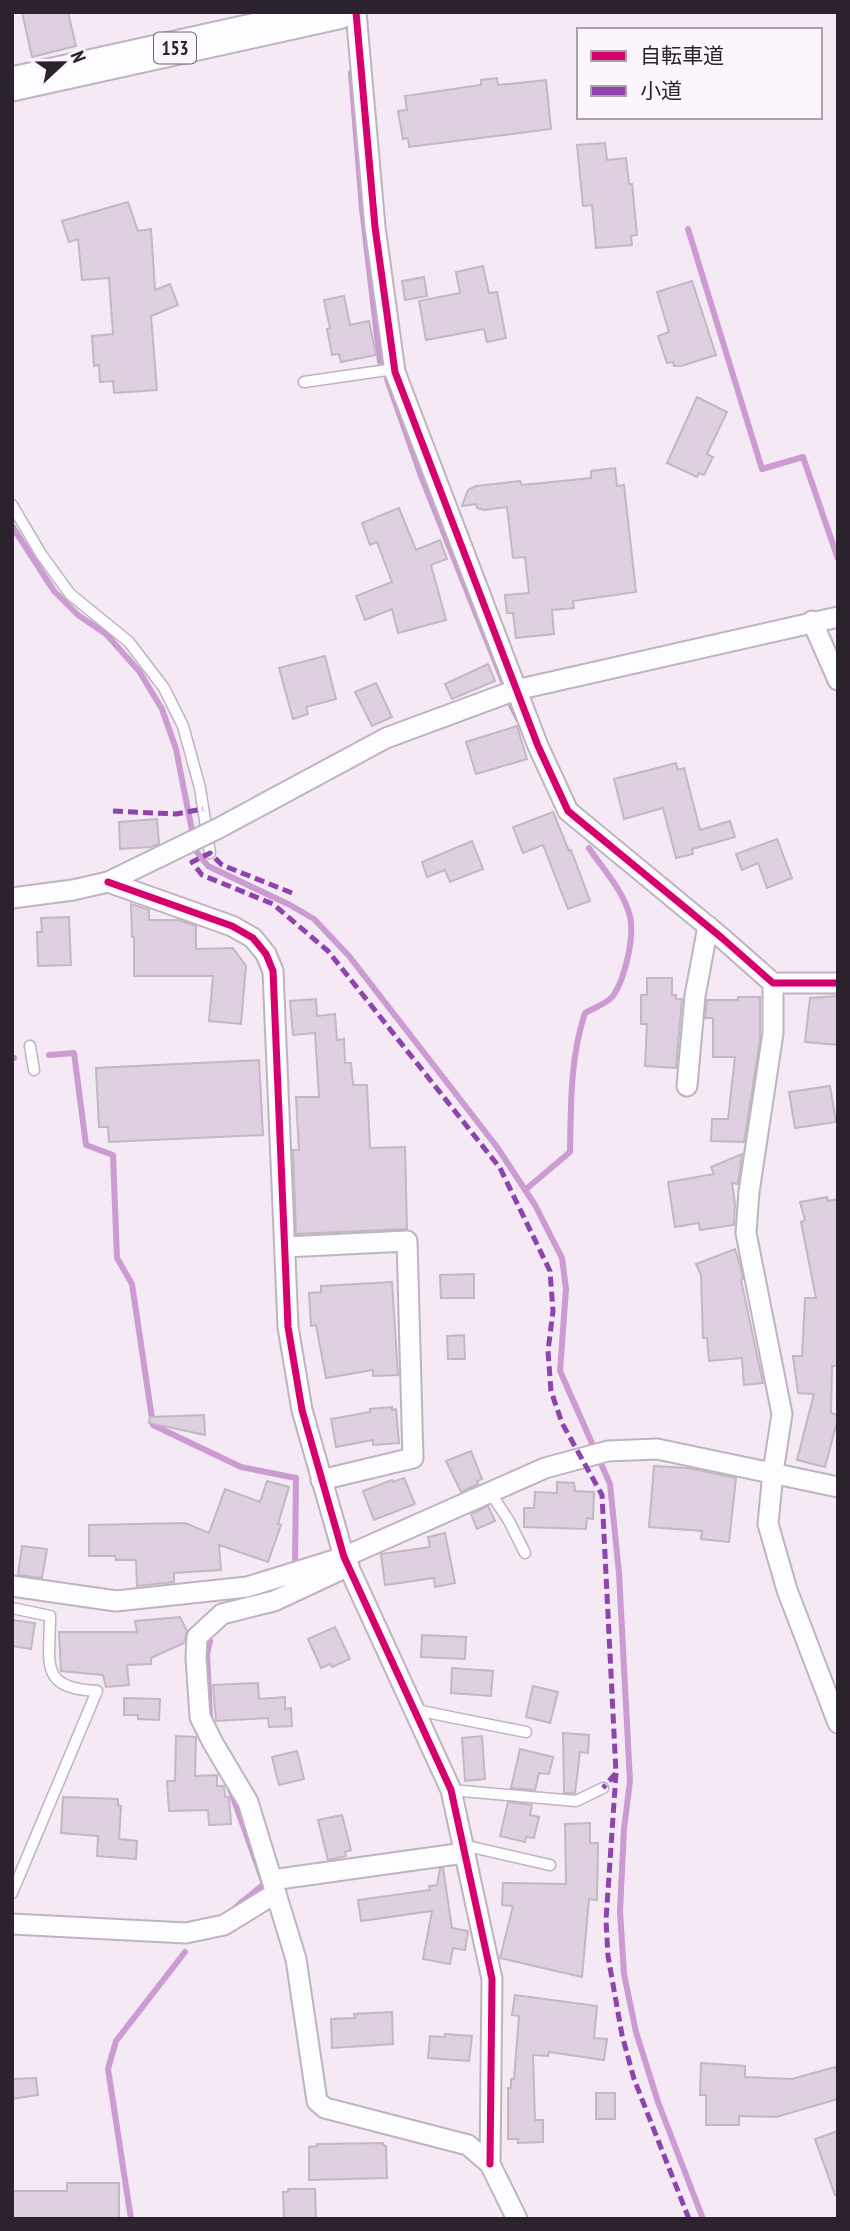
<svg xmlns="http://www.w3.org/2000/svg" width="850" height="2231" font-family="'PT Sans Narrow','Noto Sans JP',sans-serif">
	<rect width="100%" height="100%" fill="#f4e9f5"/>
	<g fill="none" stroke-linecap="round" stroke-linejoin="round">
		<path stroke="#cb9bd1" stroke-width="6" d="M 351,73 L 362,209 L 380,362
			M 688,229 L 762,469 L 803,457 L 838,559
			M 387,379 L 421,476 L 504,684
			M 12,526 L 54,591 L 78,615 L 106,634 L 139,671 L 162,709 L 176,749 L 196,851 L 208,866 L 290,905 L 314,919 L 349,956 L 497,1147 L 535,1205 L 562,1258 L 566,1289 L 560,1371 L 610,1484 L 619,1573 L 630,1781 L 624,1829 L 620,1911 L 624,1974 L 636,2032 L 658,2102 L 703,2219
			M 511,705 L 518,719
			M 49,1055 L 74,1053 L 86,1145 L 113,1155 L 117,1258 L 132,1284 L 153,1425 L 241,1467 L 296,1478 L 295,1566
			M 12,1058 L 14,1058
			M 525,1190 L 570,1152 C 571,1105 570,1058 585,1013 C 593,1008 607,1004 613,996 C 625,979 636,933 629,913 C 622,889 602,868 589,848
			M 210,1641 L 207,1654 L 210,1716
			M 230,1789 L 264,1884 L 237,1906
			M 131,2219 L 108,2069 L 116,2041 L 185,1952"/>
	</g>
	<path fill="#dfd0e1" stroke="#c1b8c2" stroke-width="2" d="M 22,12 L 68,12 L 76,46 L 32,57 Z
		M 497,78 L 498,85 L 546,80 L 551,129 L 409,147 L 408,138 L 403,139 L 398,111 L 407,110 L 405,96 L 481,85 L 481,80 Z
		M 605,143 L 607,160 L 626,158 L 629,184 L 632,184 L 637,235 L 631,236 L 632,245 L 596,248 L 592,205 L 583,206 L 577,145 Z
		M 128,202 L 138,231 L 151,229 L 155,290 L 170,284 L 178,305 L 151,316 L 157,390 L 114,393 L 113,381 L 100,382 L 99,365 L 94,366 L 92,336 L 113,334 L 109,278 L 82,280 L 78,239 L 69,242 L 62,221 Z
		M 483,266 L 489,293 L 497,292 L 506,338 L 487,342 L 484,329 L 426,340 L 419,301 L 460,293 L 456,272 Z
		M 424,277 L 427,296 L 405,300 L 402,281 Z
		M 692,281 L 716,355 L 681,366 L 674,366 L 673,362 L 667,363 L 658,336 L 669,332 L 657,292 Z
		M 344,296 L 350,325 L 369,321 L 376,355 L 341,362 L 339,354 L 332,355 L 327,329 L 330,328 L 324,300 Z
		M 697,397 L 727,412 L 707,454 L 713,457 L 704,475 L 699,473 L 697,477 L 667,463 Z
		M 615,468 L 617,486 L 624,485 L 636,592 L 573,601 L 574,608 L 552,610 L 554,634 L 516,638 L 513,613 L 507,613 L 505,595 L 529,593 L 525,557 L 513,558 L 507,507 L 484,510 L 477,508 L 476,504 L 462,506 L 468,490 L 476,486 L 520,481 L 522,485 L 591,478 L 591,471 Z
		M 399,508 L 416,550 L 440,540 L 447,559 L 431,565 L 446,620 L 398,633 L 392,609 L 365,620 L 356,596 L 392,582 L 377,542 L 370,545 L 362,523 Z
		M 325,656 L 336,699 L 306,707 L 308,714 L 293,719 L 279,668 Z
		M 488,664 L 495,681 L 452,699 L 445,684 Z
		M 376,683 L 392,717 L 372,726 L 355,692 Z
		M 517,726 L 527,759 L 476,774 L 466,742 Z
		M 676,763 L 678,770 L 684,768 L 700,830 L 730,821 L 735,837 L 692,849 L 693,854 L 676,858 L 663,808 L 624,819 L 614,779 Z
		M 553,812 L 569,851 L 571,850 L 590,901 L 568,909 L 543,845 L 523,853 L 513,827 Z
		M 157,819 L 159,844 L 151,847 L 120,849 L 119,822 Z
		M 777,839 L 792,878 L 767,888 L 758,863 L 742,870 L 736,854 Z
		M 472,841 L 483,869 L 450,882 L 445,870 L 427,877 L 422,862 Z
		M 131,904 L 149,910 L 149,920 L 178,920 L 196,926 L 196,949 L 233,948 L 246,966 L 241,1024 L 209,1021 L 213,976 L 134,976 L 134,937 L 132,937 Z
		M 69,917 L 71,965 L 38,966 L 37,932 L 42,932 L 41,918 Z
		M 647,978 L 672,978 L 672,995 L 676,995 L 676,999 L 682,999 L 676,1068 L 645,1066 L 647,1024 L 641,1024 L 641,995 L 647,995 Z
		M 838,996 L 838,1045 L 805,1042 L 810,998 Z
		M 738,997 L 760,997 L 760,1040 L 744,1142 L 711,1141 L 712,1119 L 728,1119 L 735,1057 L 713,1057 L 713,1018 L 705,1018 L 707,1000 L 738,1000 Z
		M 316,999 L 317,1016 L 335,1014 L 337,1040 L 344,1039 L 345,1063 L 351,1063 L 353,1085 L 367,1085 L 370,1148 L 405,1147 L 407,1229 L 296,1234 L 293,1150 L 299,1150 L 296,1097 L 319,1097 L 315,1033 L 293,1035 L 290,1001 Z
		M 259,1060 L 263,1135 L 109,1142 L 108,1127 L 99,1127 L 96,1068 Z
		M 830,1086 L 836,1122 L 795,1128 L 789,1092 Z
		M 742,1154 L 738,1184 L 732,1183 L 735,1204 L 734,1225 L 700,1230 L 699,1223 L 675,1227 L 668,1182 L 714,1174 L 711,1167 Z
		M 827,1197 L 828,1201 L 838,1199 L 838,1366 L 832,1366 L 831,1413 L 838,1415 L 838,1418 L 825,1467 L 797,1460 L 814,1394 L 798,1393 L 793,1356 L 802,1356 L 805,1298 L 816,1298 L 801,1222 L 805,1220 L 800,1202 Z
		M 735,1249 L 740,1265 L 743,1279 L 741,1280 L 763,1383 L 744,1385 L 742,1358 L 709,1361 L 707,1338 L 703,1338 L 701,1275 L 696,1264 Z
		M 474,1274 L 474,1298 L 441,1298 L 440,1275 Z
		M 392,1282 L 398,1375 L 373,1376 L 373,1370 L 326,1378 L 316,1325 L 311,1326 L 309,1293 L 321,1292 L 321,1286 Z
		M 464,1335 L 465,1359 L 448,1359 L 447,1336 Z
		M 392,1407 L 392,1410 L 396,1409 L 399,1443 L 373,1445 L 373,1440 L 336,1447 L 331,1419 L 370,1412 L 370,1409 Z
		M 204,1415 L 205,1435 L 149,1423 L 150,1417 Z
		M 471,1451 L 482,1479 L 477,1481 L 478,1484 L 461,1492 L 446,1461 Z
		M 654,1466 L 688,1468 L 736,1478 L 729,1542 L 701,1539 L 702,1531 L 649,1527 Z
		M 404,1478 L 415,1504 L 374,1520 L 363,1491 L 392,1480 L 393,1482 Z
		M 267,1481 L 289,1487 L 278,1524 L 281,1525 L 268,1562 L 219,1545 L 221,1570 L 174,1573 L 174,1582 L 137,1586 L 136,1560 L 116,1560 L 115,1556 L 89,1556 L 89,1525 L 185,1523 L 209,1533 L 225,1489 L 260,1502 Z
		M 557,1482 L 574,1483 L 575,1491 L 594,1492 L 593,1519 L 587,1518 L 586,1529 L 524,1527 L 524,1508 L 534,1508 L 535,1492 L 557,1493 Z
		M 488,1506 L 495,1521 L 477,1529 L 471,1514 Z
		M 445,1533 L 455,1583 L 435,1587 L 434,1578 L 385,1585 L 381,1554 L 430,1547 L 428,1537 Z
		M 22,1546 L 47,1549 L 42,1578 L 18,1575 Z
		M 180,1617 L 187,1631 L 184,1643 L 151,1658 L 151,1664 L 127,1665 L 129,1685 L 106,1687 L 103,1675 L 61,1671 L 59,1632 L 137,1632 L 135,1621 Z
		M 12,1620 L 35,1623 L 31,1649 L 12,1646 Z
		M 335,1627 L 350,1659 L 332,1667 L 330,1664 L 321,1668 L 308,1639 Z
		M 422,1635 L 466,1637 L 465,1659 L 421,1657 Z
		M 452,1668 L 493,1671 L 491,1696 L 451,1693 Z
		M 258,1683 L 259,1699 L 285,1697 L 285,1709 L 291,1708 L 292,1726 L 269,1727 L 268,1718 L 216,1721 L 213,1685 Z
		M 533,1686 L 558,1692 L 550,1723 L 526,1717 Z
		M 124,1698 L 160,1699 L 159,1720 L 138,1719 L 138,1715 L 124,1715 Z
		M 563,1733 L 589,1735 L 588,1753 L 580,1752 L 575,1793 L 564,1793 Z
		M 176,1736 L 196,1737 L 195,1776 L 217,1775 L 217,1786 L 224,1786 L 225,1797 L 229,1797 L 231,1824 L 209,1825 L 208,1810 L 169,1811 L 167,1781 L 175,1781 Z
		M 482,1736 L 485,1779 L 465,1781 L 462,1738 Z
		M 520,1749 L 553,1757 L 549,1774 L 539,1773 L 535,1790 L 511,1788 Z
		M 297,1751 L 304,1779 L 279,1785 L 272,1757 Z
		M 63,1797 L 118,1799 L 118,1805 L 121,1806 L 119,1839 L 137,1841 L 136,1859 L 97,1856 L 98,1836 L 61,1833 Z
		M 508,1802 L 532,1805 L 530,1815 L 539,1817 L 534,1838 L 526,1837 L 525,1842 L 500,1836 Z
		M 342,1815 L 351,1850 L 345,1852 L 346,1856 L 328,1860 L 318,1820 Z
		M 590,1823 L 590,1843 L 598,1843 L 597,1900 L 589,1899 L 582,1977 L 500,1958 L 513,1906 L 502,1905 L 503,1883 L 566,1884 L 565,1824 Z
		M 443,1868 L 452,1928 L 468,1931 L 465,1950 L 453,1948 L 450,1964 L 423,1959 L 432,1911 L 361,1921 L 358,1900 L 430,1890 L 429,1886 L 437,1885 L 440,1869 Z
		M 515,1995 L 597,2006 L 594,2038 L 607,2039 L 604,2060 L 549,2052 L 548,2056 L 533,2055 L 535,2120 L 543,2120 L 543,2142 L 518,2143 L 518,2139 L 508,2139 L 508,2088 L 511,2088 L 511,2079 L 514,2079 L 519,2016 L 512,2015 Z
		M 392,2012 L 393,2044 L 332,2048 L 331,2019 L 355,2018 L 354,2014 Z
		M 445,2034 L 472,2036 L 469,2061 L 428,2058 L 430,2036 L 445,2037 Z
		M 701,2063 L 745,2066 L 745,2077 L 792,2079 L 835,2067 L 838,2076 L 838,2099 L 776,2117 L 739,2116 L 739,2125 L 706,2125 L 706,2095 L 700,2095 Z
		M 36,2078 L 38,2095 L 12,2099 L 12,2079 Z
		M 596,2093 L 615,2093 L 615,2119 L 596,2119 Z
		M 838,2131 L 838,2195 L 835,2195 L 815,2139 Z
		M 383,2143 L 383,2145 L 386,2146 L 387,2178 L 309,2180 L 309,2147 L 317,2146 L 317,2144 Z
		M 67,2183 L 119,2183 L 119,2219 L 12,2219 L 12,2191 L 67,2191 Z
		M 288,2189 L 315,2189 L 316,2219 L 284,2219 L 283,2192 L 288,2192 Z"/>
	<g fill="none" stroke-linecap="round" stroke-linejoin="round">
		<defs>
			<path id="service" d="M 304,382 L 394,369
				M 12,505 L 41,554 L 70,594 L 129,642 L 164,688 L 183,726 L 200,788 L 210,853
				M 30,1046 L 34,1070
				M 490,1492 L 509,1521 L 525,1553
				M 12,1608 L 50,1616 C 50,1663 38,1688 97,1691 L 12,1893
				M 416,1710 L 526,1732
				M 451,1790 L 576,1801 L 603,1788
				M 463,1845 L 550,1865"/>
			<path id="minor" d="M 356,12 L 375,227 L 395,372 L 538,746 L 568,811 L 722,938 L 773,983 L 838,983
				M 812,621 L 838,680
				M 219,828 L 386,738 L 516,690 L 838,617
				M 108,882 L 232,926 L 253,938 L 266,954 L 273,971 L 288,1327 L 302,1410 L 344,1557 L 451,1790 L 492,1979 L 490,2164
				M 12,898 L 73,890 L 108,882 L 184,845
				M 773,983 L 773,1033 L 749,1192 L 746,1233 L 782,1414 L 773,1472 L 768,1524 L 787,1590 L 838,1723
				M 687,1086 L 695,996 L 708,926
				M 285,1247 L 407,1241 L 413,1458 L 321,1480
				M 349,1566 L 274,1601 L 222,1614 L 197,1637 L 196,1658 L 200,1717 L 213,1743 L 248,1802 L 296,1959 L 317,2101 L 325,2108 L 468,2145 L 490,2164 L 517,2219
				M 12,1586 L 116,1601 L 247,1587 L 344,1557 L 545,1468 L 608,1451 L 657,1449 L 838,1487
				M 272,1880 L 464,1853
				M 12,1924 L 186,1933 L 224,1925 L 276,1893"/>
			<path id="trunk" d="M 12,84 L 338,12"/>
		</defs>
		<use href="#service" stroke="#beb4bf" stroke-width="13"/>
		<use href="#minor" stroke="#beb4bf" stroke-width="23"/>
		<use href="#trunk" stroke="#beb4bf" stroke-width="37"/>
		<use href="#service" stroke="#fdfcfe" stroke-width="10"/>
		<use href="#minor" stroke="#fdfcfe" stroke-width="19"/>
		<use href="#trunk" stroke="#fdfcfe" stroke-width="33"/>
		<defs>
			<path id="minor-bridge" d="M 184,845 L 219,828"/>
		</defs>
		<use href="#minor-bridge" stroke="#beb4bf" stroke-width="23" stroke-linecap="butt"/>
		<use href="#minor-bridge" stroke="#fdfcfe" stroke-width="19"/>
		<path stroke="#8e44ad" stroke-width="5" stroke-dasharray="10 5" stroke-linecap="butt" d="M 113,811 L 176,814 L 203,809
			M 292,893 L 222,865 L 210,853 L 192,862 L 202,875 L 273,904 L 328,951 L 500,1168 L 550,1271 L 553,1311 L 548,1351 L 551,1391 L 562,1423 L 602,1495 L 616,1773 L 603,1788
			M 616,1773 L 606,1920 L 608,1956 L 622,2035 L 634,2079 L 689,2219"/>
		<defs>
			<path id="cycleway" d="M 356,12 L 375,227 L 395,372 L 538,746 L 568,811 L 722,938 L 773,983 L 838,983
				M 108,882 L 232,926 L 253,938 L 266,954 L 273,971 L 288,1327 L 302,1410 L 344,1557 L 451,1790 L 492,1979 L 490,2164"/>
		</defs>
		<use href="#cycleway" stroke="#fcf6fc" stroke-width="11"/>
		<use href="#cycleway" stroke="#d6006c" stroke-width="7"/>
	</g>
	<g text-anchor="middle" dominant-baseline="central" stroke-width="5" stroke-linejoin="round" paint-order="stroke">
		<rect fill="#fcf6fc" stroke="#6a626b" stroke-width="2" x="154" y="32.5" width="42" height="31" rx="5"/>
		<g font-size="19" font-weight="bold" fill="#2b222d">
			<text x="175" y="48">153</text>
		</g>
	</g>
	<rect width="850" height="2231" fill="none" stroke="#2b222d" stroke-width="28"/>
	<rect x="577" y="28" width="245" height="91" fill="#fcf6fc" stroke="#a8a1a9" stroke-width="2"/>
	<rect x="591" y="51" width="35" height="10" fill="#d6006c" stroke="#a8a1a9" stroke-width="2"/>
	<text x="640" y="63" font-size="21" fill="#2b222d">自転車道</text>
	<rect x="591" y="86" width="35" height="10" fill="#8e44ad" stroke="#a8a1a9" stroke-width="2"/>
	<text x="640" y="98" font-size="21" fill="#2b222d">小道</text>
	<g transform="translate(63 63) rotate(68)" stroke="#fcf6fc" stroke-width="5" paint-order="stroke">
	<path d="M0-5L12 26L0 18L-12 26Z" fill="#2b222d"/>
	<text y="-10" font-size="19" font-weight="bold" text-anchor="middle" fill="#2b222d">N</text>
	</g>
</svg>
